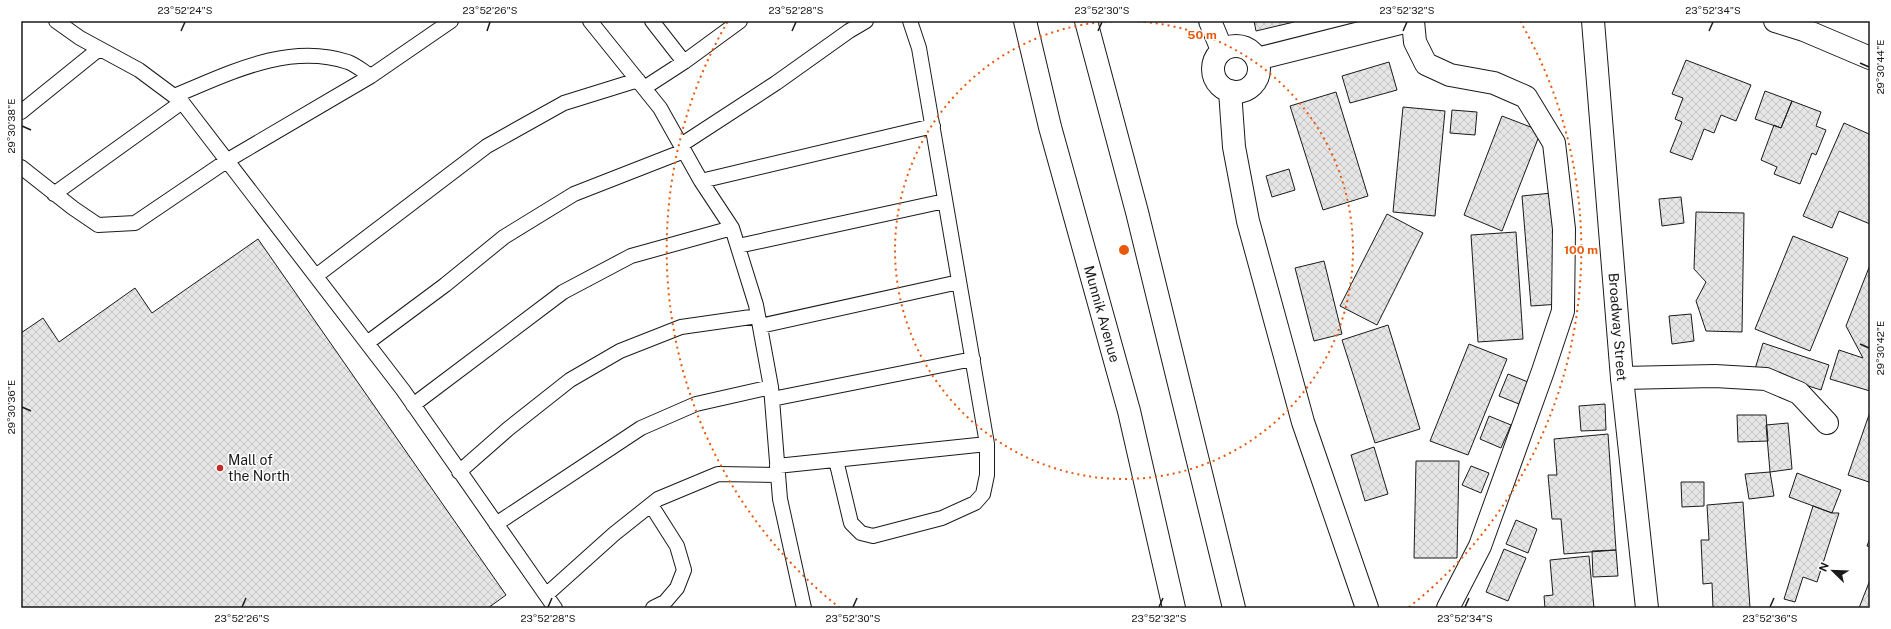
<svg xmlns="http://www.w3.org/2000/svg" width="1891" height="629" font-family="'Public Sans',sans-serif">
	<defs>
		<pattern id="building-cross-hatch" width="8" height="8" patternUnits="userSpaceOnUse"><rect width="8" height="8" fill="#e6e6e6"/><path d="M0 0l8 8M0 8l8-8" fill="none" stroke="#c5c5c5"/></pattern>
	</defs>
	<rect width="100%" height="100%" fill="#fff"/>
	<path fill="url(#building-cross-hatch)" stroke="#1a1a1a" d="M 1254,21 L 1294,21 L 1294,22 L 1256,31 Z
		M 1686,60 L 1751,85 L 1736,121 L 1721,115 L 1714,133 L 1704,129 L 1692,160 L 1670,152 L 1682,122 L 1675,119 L 1683,98 L 1672,94 Z
		M 1389,62 L 1397,90 L 1350,103 L 1342,76 Z
		M 1765,91 L 1792,101 L 1781,128 L 1755,119 Z
		M 1336,92 L 1368,196 L 1323,210 L 1290,106 Z
		M 1792,101 L 1821,112 L 1816,126 L 1826,130 L 1816,155 L 1812,153 L 1800,184 L 1774,174 L 1777,167 L 1761,160 L 1774,125 L 1781,128 Z
		M 1403,107 L 1445,111 L 1435,216 L 1393,212 Z
		M 1452,110 L 1477,112 L 1475,135 L 1450,133 Z
		M 1502,116 L 1541,131 L 1502,231 L 1464,215 Z
		M 1844,123 L 1869,134 L 1870,224 L 1839,211 L 1832,228 L 1803,216 Z
		M 1289,169 L 1295,190 L 1272,197 L 1266,176 Z
		M 1552,193 L 1560,304 L 1531,306 L 1522,196 Z
		M 1681,197 L 1684,223 L 1662,226 L 1659,199 Z
		M 1696,212 L 1744,213 L 1742,332 L 1706,331 L 1696,301 L 1706,282 L 1694,269 Z
		M 1387,214 L 1423,233 L 1377,325 L 1340,306 Z
		M 1516,232 L 1523,339 L 1478,342 L 1471,235 Z
		M 1793,236 L 1848,258 L 1810,351 L 1755,329 Z
		M 258,239 L 506,595 L 488,608 L 21,608 L 21,333 L 43,318 L 59,342 L 135,288 L 152,313 Z
		M 1324,261 L 1342,334 L 1314,341 L 1295,268 Z
		M 1870,265 L 1870,391 L 1830,379 L 1839,350 L 1863,358 L 1846,326 Z
		M 1691,314 L 1694,341 L 1672,344 L 1669,316 Z
		M 1388,325 L 1420,429 L 1375,443 L 1342,340 Z
		M 1763,343 L 1829,365 L 1821,390 L 1755,369 Z
		M 1469,344 L 1507,359 L 1468,455 L 1430,441 Z
		M 1508,374 L 1528,382 L 1519,404 L 1499,396 Z
		M 1605,404 L 1606,430 L 1581,431 L 1579,406 Z
		M 1870,412 L 1870,480 L 1869,482 L 1848,475 Z
		M 1737,415 L 1766,415 L 1768,441 L 1738,442 Z
		M 1489,416 L 1511,425 L 1501,448 L 1480,439 Z
		M 1788,423 L 1792,469 L 1770,472 L 1766,425 Z
		M 1608,434 L 1616,550 L 1564,554 L 1561,519 L 1552,519 L 1548,475 L 1557,475 L 1554,439 Z
		M 1374,447 L 1388,494 L 1365,501 L 1351,455 Z
		M 1416,461 L 1459,461 L 1457,558 L 1414,558 Z
		M 1471,466 L 1489,473 L 1481,493 L 1462,485 Z
		M 1770,472 L 1774,496 L 1749,499 L 1745,474 Z
		M 1797,473 L 1841,490 L 1832,513 L 1789,497 Z
		M 1681,482 L 1704,482 L 1704,506 L 1682,507 Z
		M 1743,502 L 1750,608 L 1713,608 L 1712,583 L 1703,584 L 1701,540 L 1709,540 L 1707,505 Z
		M 1813,506 L 1832,513 L 1839,513 L 1817,582 L 1803,577 L 1795,602 L 1784,599 Z
		M 1516,520 L 1537,529 L 1528,553 L 1506,544 Z
		M 1870,538 L 1870,547 L 1867,546 Z
		M 1504,549 L 1526,558 L 1508,601 L 1486,592 Z
		M 1616,550 L 1618,576 L 1593,577 L 1592,551 Z
		M 1589,556 L 1594,608 L 1545,608 L 1544,596 L 1553,595 L 1550,560 Z
		M 1870,580 L 1870,608 L 1859,608 Z"/>
	<g fill="none" stroke-linecap="round" stroke-linejoin="round">
		<defs>
			<path id="lane" d="M 56,21 L 80,38 L 139,70 L 182,102 L 403,390 L 555,608
				M 590,21 L 660,108 L 701,181 L 732,228 L 756,305 L 771,387 L 780,499 L 804,608
				M 652,21 L 684,62
				M 644,88 L 684,62 L 740,21
				M 174,96 C 228,74 288,42 348,62 C 356,65 364,72 371,76
				M 21,112 L 99,49
				M 681,145 L 776,83 L 849,31 L 866,21
				M 21,167 L 73,208 L 98,225 L 135,223 L 228,160 L 371,76 L 451,21
				M 701,181 L 933,126
				M 54,194 L 182,102
				M 738,246 L 945,201
				M 316,276 L 487,146 L 564,103 L 638,80
				M 760,326 L 959,282
				M 367,343 L 445,285 L 504,237 L 574,194 L 684,151
				M 772,399 L 973,359
				M 413,405 L 563,292 L 631,256 L 732,228
				M 836,460 L 851,523 L 861,533 L 873,536 L 942,518 L 975,503 L 983,494 L 987,475 L 987,444 L 919,48 L 910,21
				M 777,466 L 987,444
				M 459,472 L 508,429 L 570,380 L 620,351 L 681,327 L 758,316
				M 651,505 L 677,546 L 684,570 L 677,588 L 665,602 L 653,608
				M 496,524 L 641,428 L 696,404 L 771,387
				M 546,595 L 614,534 L 658,499 L 718,474 L 778,475"/>
			<g id="street">
				<path d="M 1210,21 L 1222,50"/>
				<path d="M 1413,21 L 1415,42 L 1426,64 L 1450,75 L 1494,83 L 1526,97 L 1554,143 L 1564,229 L 1563,311 L 1543,371 L 1480,546 L 1448,608"/>
				<path id="s1" d="M 1593,21 L 1622,378 L 1647,608"/>
				<path d="M 1775,21 L 1804,30 L 1870,58"/>
				<circle cx="1236" cy="69" r="23"/>
				<path d="M 1257,59 L 1408,21"/>
				<path d="M 1230,91 L 1234,147 L 1248,221 L 1303,422 L 1367,608"/>
				<path d="M 1622,378 L 1715,376 L 1766,379 L 1799,393 L 1827,423"/>
			</g>
			<g id="primary">
				<path id="s2" d="M 1025,21 L 1050,127 L 1129,411 L 1174,608"/>
				<path d="M 1086,21 L 1137,212 L 1234,608"/>
			</g>
		</defs>
		<use href="#lane" stroke="#1a1a1a" stroke-width="16"/>
		<use href="#street" stroke="#1a1a1a" stroke-width="24"/>
		<use href="#primary" stroke="#1a1a1a" stroke-width="24"/>
		<use href="#lane" stroke="#fff" stroke-width="14"/>
		<use href="#street" stroke="#fff" stroke-width="22"/>
		<use href="#primary" stroke="#fff" stroke-width="22"/>
	</g>
	<path fill="none" stroke="#1a1a1a" stroke-width="1.5" d="M 181,31 L 185,22M 487,31 L 490,22M 792,31 L 796,22M 1098,31 L 1102,22M 1403,31 L 1407,22M 1709,31 L 1713,22M 1860,63 L 1869,67M 22,126 L 31,130M 1860,344 L 1869,348M 22,407 L 31,411M 242,607 L 246,598M 548,607 L 552,598M 853,607 L 857,598M 1159,607 L 1163,598M 1465,607 L 1469,598M 1770,607 L 1774,598"/>
	<g fill="none" stroke="#e8590c" stroke-width="2" stroke-dasharray="2 4">
		<path d="M1126 21A229 229 0 1 1 1122 21"/>
		<path d="M840 608A457 457 0 0 1 728 21M1520 21A457 457 0 0 1 1408 608"/>
	</g>
	<circle fill="#c62828" stroke="#fff" stroke-width="1.5" cx="220" cy="468" r="4"/>
	<g text-anchor="middle" dominant-baseline="central" stroke-width="3" stroke-linejoin="round" paint-order="stroke">
		<g font-size="14" fill="#1a1a1a" stroke="#fff">
			<text stroke="none"><textPath href="#s2" startOffset="303">Munnik Avenue</textPath></text>
			<text stroke="none"><textPath href="#s1" startOffset="307">Broadway Street</textPath></text>
		</g>
		<g font-size="14" fill="#1a1a1a" stroke="#fff" text-anchor="start">
			<text x="228" y="460">Mall of<tspan x="228" dy="16">the North</tspan></text>
		</g>
	</g>
	<circle cx="1124" cy="250" r="6" fill="#e8590c" stroke="#fff" stroke-width="2"/>
	<g font-size="12" text-anchor="middle" font-weight="bold" fill="#e8590c" stroke="#fff" stroke-width="3" stroke-linejoin="round" paint-order="stroke">
		<text x="1202" y="39">50 m</text>
		<text x="1581" y="254">100 m</text>
	</g>
	<rect width="1891" height="629" fill="none" stroke="#ffffff" stroke-width="44"/>
	<g transform="translate(1833 571) rotate(293)" stroke="#ffffff" stroke-width="3" paint-order="stroke">
	<path d="M0-3L7 15L0 10L-7 15Z" fill="#1a1a1a"/>
	<text y="-6" font-size="11" font-weight="bold" text-anchor="middle" fill="#1a1a1a">N</text>
	</g>
	<rect x="22" y="22" width="1847" height="585" fill="none" stroke="#1a1a1a" stroke-width="1.5"/>
	<g font-size="10" text-anchor="middle" fill="#1a1a1a">
		<text x="185" y="14">23°52'24"S</text>
		<text x="490" y="14">23°52'26"S</text>
		<text x="796" y="14">23°52'28"S</text>
		<text x="1102" y="14">23°52'30"S</text>
		<text x="1407" y="14">23°52'32"S</text>
		<text x="1713" y="14">23°52'34"S</text>
		<text transform="translate(1880 67) rotate(-90)" y="4">29°30'44"E</text>
		<text transform="translate(11 126) rotate(-90)" y="4">29°30'38"E</text>
		<text transform="translate(1880 348) rotate(-90)" y="4">29°30'42"E</text>
		<text transform="translate(11 407) rotate(-90)" y="4">29°30'36"E</text>
		<text x="242" y="622">23°52'26"S</text>
		<text x="548" y="622">23°52'28"S</text>
		<text x="853" y="622">23°52'30"S</text>
		<text x="1159" y="622">23°52'32"S</text>
		<text x="1465" y="622">23°52'34"S</text>
		<text x="1770" y="622">23°52'36"S</text>
	</g>
</svg>
